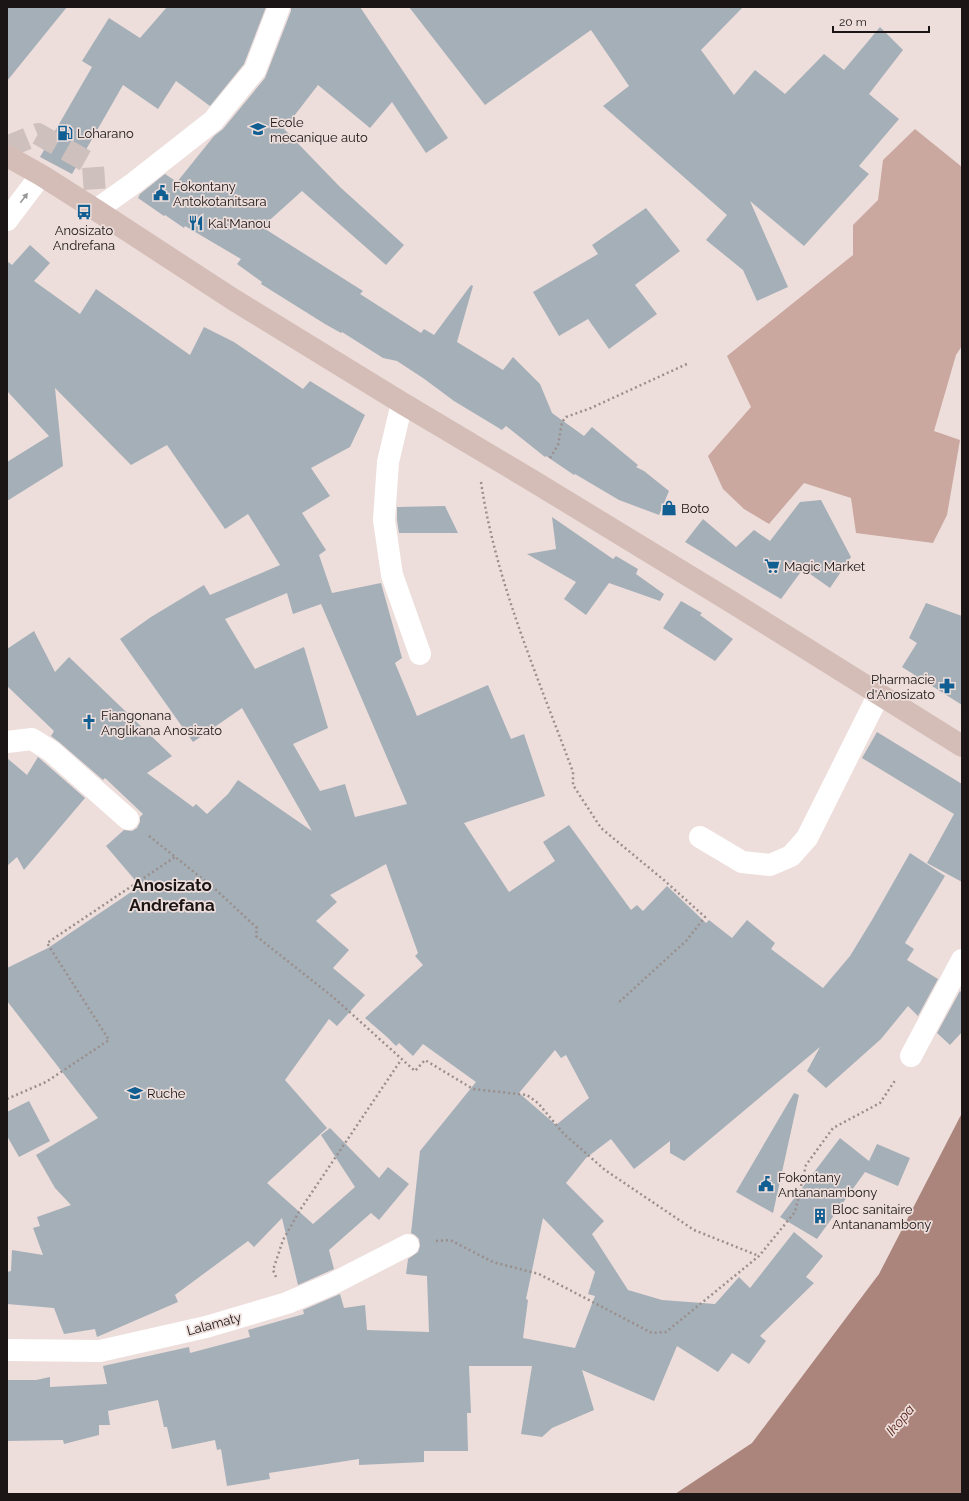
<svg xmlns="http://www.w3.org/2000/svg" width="969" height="1501" font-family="Raleway,sans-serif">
	<rect width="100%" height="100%" fill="#eddedb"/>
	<path fill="#caa8a0" d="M 915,129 L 962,167 L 962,346 L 956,355 L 934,431 L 960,440 L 947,515 L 933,543 L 856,533 L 851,498 L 804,483 L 769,524 L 744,509 L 723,489 L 708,456 L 751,407 L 727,356 L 853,255 L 853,225 L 878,200 L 883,160 Z"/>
	<path fill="#ab857c" d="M 962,1113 L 962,1494 L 675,1494 L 752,1443 L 879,1274 Z"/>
	<path fill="#a5afb8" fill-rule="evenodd" d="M 7,7 L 67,7 L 7,81 Z
		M 167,7 L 266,7 L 244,64 L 210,106 L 176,81 L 158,109 L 123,85 L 72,174 L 40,157 L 92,67 L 82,61 L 109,18 L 140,38 Z
		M 291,7 L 360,7 L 448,138 L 426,153 L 392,102 L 370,128 L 318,85 L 284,129 L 340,187 L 404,245 L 386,265 L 302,191 L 262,227 L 363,291 L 360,294 L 421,333 L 424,329 L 434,335 L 471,285 L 473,286 L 457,342 L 503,370 L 513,357 L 540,384 L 552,413 L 584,436 L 592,427 L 638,465 L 636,467 L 644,471 L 669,491 L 659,515 L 619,500 L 575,474 L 574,475 L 546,456 L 545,457 L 506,426 L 502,430 L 454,401 L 423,378 L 397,361 L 383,358 L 342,332 L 341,333 L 325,324 L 261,284 L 262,282 L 237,264 L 241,259 L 185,226 L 184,228 L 165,215 L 164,216 L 138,198 L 140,194 L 165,174 L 177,182 L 214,136 L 223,129 L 265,78 L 291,11 Z
		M 409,7 L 743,7 L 701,50 L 734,95 L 755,70 L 785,94 L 824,54 L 844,70 L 880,27 L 903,50 L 869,94 L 899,119 L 859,166 L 869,174 L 804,246 L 750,201 L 788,287 L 757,301 L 743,270 L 706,240 L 727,215 L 603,106 L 629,86 L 591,30 L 485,105 Z
		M 646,208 L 680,251 L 635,285 L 657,314 L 609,349 L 588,319 L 559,336 L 533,292 L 598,254 L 592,245 Z
		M 30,245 L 50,263 L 34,281 L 80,314 L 96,289 L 190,355 L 204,327 L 234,342 L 303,389 L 310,381 L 365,415 L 350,447 L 311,468 L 330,496 L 302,513 L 326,550 L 319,555 L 332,593 L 381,583 L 402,658 L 395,663 L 417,716 L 488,685 L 511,739 L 524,734 L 545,796 L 464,823 L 509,892 L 555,861 L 543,842 L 569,825 L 631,910 L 637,905 L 643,911 L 667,886 L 706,923 L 709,920 L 732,938 L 747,920 L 775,943 L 771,949 L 823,988 L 850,956 L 872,920 L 910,853 L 945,876 L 905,943 L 914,949 L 907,960 L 938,979 L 918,1016 L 908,1006 L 881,1039 L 826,1088 L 807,1071 L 820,1047 L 684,1161 L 670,1153 L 670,1141 L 634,1169 L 611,1139 L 586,1158 L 566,1183 L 604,1221 L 592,1234 L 628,1290 L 662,1300 L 715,1304 L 739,1277 L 750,1288 L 794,1232 L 823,1256 L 806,1277 L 814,1283 L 760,1336 L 766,1341 L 749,1364 L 732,1353 L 718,1372 L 677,1346 L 654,1401 L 582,1370 L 594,1410 L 552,1428 L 542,1437 L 521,1434 L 532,1366 L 469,1366 L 471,1413 L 467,1413 L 468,1451 L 424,1451 L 424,1462 L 359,1465 L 359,1459 L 269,1473 L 270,1479 L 227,1486 L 221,1449 L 217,1450 L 215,1440 L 172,1449 L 167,1427 L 164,1427 L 158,1400 L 108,1411 L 110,1425 L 99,1425 L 99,1435 L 64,1444 L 63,1440 L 7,1441 L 7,1380 L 36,1380 L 50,1377 L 50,1387 L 107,1384 L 103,1366 L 189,1347 L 190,1353 L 250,1337 L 248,1330 L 304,1314 L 303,1310 L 340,1294 L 344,1308 L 365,1305 L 367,1330 L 429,1332 L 427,1276 L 406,1274 L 408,1259 L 418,1252 L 420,1246 L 419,1239 L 415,1235 L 411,1233 L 420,1151 L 476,1082 L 423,1044 L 413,1056 L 399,1043 L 396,1046 L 387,1037 L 365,1018 L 423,965 L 415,956 L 418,953 L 386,864 L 330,895 L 337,902 L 316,921 L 349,950 L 333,968 L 365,995 L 337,1026 L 329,1019 L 285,1080 L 327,1128 L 267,1183 L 313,1224 L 355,1187 L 321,1135 L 330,1128 L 379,1178 L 388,1167 L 409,1184 L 379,1220 L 371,1213 L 329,1250 L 334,1269 L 298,1285 L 282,1218 L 254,1247 L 248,1241 L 175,1295 L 178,1302 L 97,1337 L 95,1329 L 64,1334 L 54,1308 L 7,1304 L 7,1272 L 11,1271 L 12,1250 L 43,1255 L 33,1228 L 40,1226 L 37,1217 L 71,1205 L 55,1188 L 36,1155 L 98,1118 L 7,1001 L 7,968 L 48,948 L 140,886 L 106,846 L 124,830 L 132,831 L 137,828 L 140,822 L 140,817 L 143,814 L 105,778 L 103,780 L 59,742 L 51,736 L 54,731 L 7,686 L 7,649 L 34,631 L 55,672 L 69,657 L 172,756 L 147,773 L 193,807 L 196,804 L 207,814 L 228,794 L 238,780 L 312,831 L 242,708 L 193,742 L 120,639 L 151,617 L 204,585 L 210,595 L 280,565 L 248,514 L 225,529 L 167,445 L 131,465 L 55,388 L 63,466 L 7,501 L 7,462 L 49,436 L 7,391 L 7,261 L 12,265 ZM 287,593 L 293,614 L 321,604 L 407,804 L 355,817 L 345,784 L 320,791 L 293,744 L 328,728 L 304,647 L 255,669 L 225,619 ZM 555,1050 L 561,1058 L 566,1055 L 589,1098 L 556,1125 L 519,1093 ZM 543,1218 L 595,1272 L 588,1294 L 595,1296 L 575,1348 L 523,1338 L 528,1300 L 526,1299 Z
		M 821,500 L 851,557 L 830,588 L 803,569 L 781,599 L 685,542 L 703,519 L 736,547 L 754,530 L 770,541 L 800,502 Z
		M 445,506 L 458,533 L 399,533 L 397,520 L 397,507 Z
		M 552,517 L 613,559 L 616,556 L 638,569 L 636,574 L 664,594 L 660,601 L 609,583 L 586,615 L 564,599 L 576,582 L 527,554 L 556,549 Z
		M 681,601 L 702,613 L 700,615 L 733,639 L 715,661 L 663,628 Z
		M 926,603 L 962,616 L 962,705 L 902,667 L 917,643 L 909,638 Z
		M 877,732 L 962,784 L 962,882 L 927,863 L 954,814 L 862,758 Z
		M 38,757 L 85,798 L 24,870 L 17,857 L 7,866 L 7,758 L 27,775 Z
		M 960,991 L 962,993 L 962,1032 L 950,1045 L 937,1033 Z
		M 794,1093 L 799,1095 L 773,1213 L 736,1192 Z
		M 29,1101 L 50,1141 L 19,1157 L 7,1136 L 7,1112 Z
		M 840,1138 L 869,1161 L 877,1144 L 910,1158 L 898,1186 L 865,1172 L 817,1239 L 780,1217 Z"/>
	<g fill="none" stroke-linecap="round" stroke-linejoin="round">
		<path stroke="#cec0bd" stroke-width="22" stroke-dasharray="22 11" stroke-linecap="butt" d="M 7,147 L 38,134 L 93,165 L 96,210"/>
		<path stroke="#9a8f8c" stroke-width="2.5" stroke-dasharray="2 3" stroke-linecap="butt" d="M 550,458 L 558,445 L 562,422 L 566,417 L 591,408 L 689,363
			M 481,482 C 496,583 538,677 573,772 L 573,785 L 601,828 L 665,881 L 705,917 L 686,941 L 617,1004
			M 149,836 L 214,888 L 257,928 L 256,936 L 333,997 L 415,1071 L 425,1060 L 473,1089 L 527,1095 L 538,1103 L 564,1134 L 605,1170 L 694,1230 L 759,1256
			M 7,1099 L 46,1082 L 109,1040 L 47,943 L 175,857
			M 436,1241 L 450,1240 L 493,1262 L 539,1274 L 652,1333 L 666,1332 L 759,1256 L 795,1212 L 806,1165 L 833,1128 L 880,1103 L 896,1079
			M 276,1277 L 273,1270 L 283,1240 L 300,1210 L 401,1060"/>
		<path stroke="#fff" stroke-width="22" d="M 96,210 L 134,183 L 213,121 L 255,70 L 279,7
			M 7,220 L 41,175
			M 402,403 L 388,462 L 384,520 L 392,575 L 420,654
			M 7,742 L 32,739 L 51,751 L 128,819
			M 700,837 L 742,862 L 770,865 L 791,856 L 807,838 L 879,694
			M 911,1056 L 962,960
			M 7,1350 L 100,1351 L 206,1327 L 287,1303 L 332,1284 L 408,1245"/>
		<path stroke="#d4bdb7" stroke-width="22" d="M 7,156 L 41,175 L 96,210 L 234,300 L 402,403 L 533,481 L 730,601 L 962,746"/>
	</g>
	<defs><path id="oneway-solid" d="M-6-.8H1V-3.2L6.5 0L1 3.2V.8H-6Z"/></defs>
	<use fill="#989696" href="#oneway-solid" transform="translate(24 198) rotate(-53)"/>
	<defs>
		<symbol id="school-bare" viewBox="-9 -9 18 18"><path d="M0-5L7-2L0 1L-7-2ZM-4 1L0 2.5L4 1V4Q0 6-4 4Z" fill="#115f92" stroke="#eddedb" stroke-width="2.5" paint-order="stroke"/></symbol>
		<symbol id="fuel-bare" viewBox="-9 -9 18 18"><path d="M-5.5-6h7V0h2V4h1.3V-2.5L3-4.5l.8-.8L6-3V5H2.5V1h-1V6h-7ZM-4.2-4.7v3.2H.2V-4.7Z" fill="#115f92" stroke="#eddedb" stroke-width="2.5" paint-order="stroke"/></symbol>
		<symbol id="civic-bare" viewBox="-9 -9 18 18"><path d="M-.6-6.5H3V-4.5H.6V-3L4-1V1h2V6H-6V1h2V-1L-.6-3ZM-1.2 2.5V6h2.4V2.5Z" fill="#115f92" stroke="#eddedb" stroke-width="2.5" paint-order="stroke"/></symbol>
		<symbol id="bus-bare" viewBox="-9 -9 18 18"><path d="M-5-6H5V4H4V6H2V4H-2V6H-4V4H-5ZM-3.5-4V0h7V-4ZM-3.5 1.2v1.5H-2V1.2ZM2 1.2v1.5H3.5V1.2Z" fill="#115f92" stroke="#eddedb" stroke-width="2.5" paint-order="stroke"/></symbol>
		<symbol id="restaurant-bare" viewBox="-9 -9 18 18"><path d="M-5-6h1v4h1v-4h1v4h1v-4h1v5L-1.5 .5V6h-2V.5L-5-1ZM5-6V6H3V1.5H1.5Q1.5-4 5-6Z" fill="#115f92" stroke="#eddedb" stroke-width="2.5" paint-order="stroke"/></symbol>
		<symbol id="shop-bare" viewBox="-9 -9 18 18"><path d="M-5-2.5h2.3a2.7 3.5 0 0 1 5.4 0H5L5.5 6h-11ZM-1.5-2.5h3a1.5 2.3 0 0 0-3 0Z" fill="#115f92" stroke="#eddedb" stroke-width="2.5" paint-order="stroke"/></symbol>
		<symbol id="supermarket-bare" viewBox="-9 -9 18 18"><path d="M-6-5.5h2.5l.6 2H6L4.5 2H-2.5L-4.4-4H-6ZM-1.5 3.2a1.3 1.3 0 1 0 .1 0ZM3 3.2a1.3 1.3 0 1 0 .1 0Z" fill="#115f92" stroke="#eddedb" stroke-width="2.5" paint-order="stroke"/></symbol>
		<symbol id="pharmacy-bare" viewBox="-9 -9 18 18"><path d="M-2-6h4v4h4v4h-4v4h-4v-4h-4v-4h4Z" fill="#115f92" stroke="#eddedb" stroke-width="2.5" paint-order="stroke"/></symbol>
		<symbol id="church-bare" viewBox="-9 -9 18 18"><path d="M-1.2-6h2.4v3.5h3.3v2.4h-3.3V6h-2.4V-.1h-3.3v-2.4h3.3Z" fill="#115f92" stroke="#eddedb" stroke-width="2.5" paint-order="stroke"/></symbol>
		<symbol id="building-bare" viewBox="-9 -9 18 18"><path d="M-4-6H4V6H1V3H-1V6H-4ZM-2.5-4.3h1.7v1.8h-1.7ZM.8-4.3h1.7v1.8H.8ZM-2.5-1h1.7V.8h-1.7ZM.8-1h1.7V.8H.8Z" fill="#115f92" stroke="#eddedb" stroke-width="2.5" paint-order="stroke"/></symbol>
	</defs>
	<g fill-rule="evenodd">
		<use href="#school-bare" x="247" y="118" width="22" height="22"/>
		<use href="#fuel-bare" x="54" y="122" width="22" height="22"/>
		<use href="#civic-bare" x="150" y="182" width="22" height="22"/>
		<use href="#bus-bare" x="73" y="201" width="22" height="22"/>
		<use href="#restaurant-bare" x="185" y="212" width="22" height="22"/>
		<use href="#shop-bare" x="658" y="497" width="22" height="22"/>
		<use href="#supermarket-bare" x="761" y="555" width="22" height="22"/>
		<use href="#pharmacy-bare" x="936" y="675" width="22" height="22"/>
		<use href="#church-bare" x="78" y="711" width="22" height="22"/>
		<use href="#school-bare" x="124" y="1082" width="22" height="22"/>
		<use href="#civic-bare" x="755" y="1173" width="22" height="22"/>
		<use href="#building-bare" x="809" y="1205" width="22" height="22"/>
	</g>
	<g text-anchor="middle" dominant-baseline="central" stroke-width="3.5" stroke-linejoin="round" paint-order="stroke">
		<g font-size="13" fill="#1b1615" stroke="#eddedb" text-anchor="start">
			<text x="270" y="122">Ecole<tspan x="270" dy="15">mecanique auto</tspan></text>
			<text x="77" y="133">Loharano</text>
			<text x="173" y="186">Fokontany<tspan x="173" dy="15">Antokotanitsara</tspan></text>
			<text x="208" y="223">Kal'Manou</text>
			<text x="84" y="230" text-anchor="middle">Anosizato<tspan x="84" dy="15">Andrefana</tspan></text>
			<text x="681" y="508">Boto</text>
			<text x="784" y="566">Magic Market</text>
			<text x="935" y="679" text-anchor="end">Pharmacie<tspan x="935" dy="15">d'Anosizato</tspan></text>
			<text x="101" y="715">Fiangonana<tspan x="101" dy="15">Anglikana Anosizato</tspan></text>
			<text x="147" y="1093">Ruche</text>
			<text x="778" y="1177">Fokontany<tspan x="778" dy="15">Antananambony</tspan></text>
			<text x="832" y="1209">Bloc sanitaire<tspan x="832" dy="15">Antananambony</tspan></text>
		</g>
		<g font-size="13" fill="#1b1615" stroke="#eddedb">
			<text transform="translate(214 1324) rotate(-15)">Lalamaty</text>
		</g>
		<g font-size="14" font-style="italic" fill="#59251a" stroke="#eddedb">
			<text transform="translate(900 1420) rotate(-50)">Ikopa</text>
		</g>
		<g font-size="17" font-weight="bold" fill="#1b1615" stroke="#eddedb">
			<text x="172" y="885">Anosizato<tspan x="172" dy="20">Andrefana</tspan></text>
		</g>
	</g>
	<rect width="969" height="1501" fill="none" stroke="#1b1615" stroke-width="16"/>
	<path d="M833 26v6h96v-6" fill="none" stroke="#1b1615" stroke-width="2"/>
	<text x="839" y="26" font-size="12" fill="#1b1615" stroke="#eddedb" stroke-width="3" paint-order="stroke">20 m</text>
</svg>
